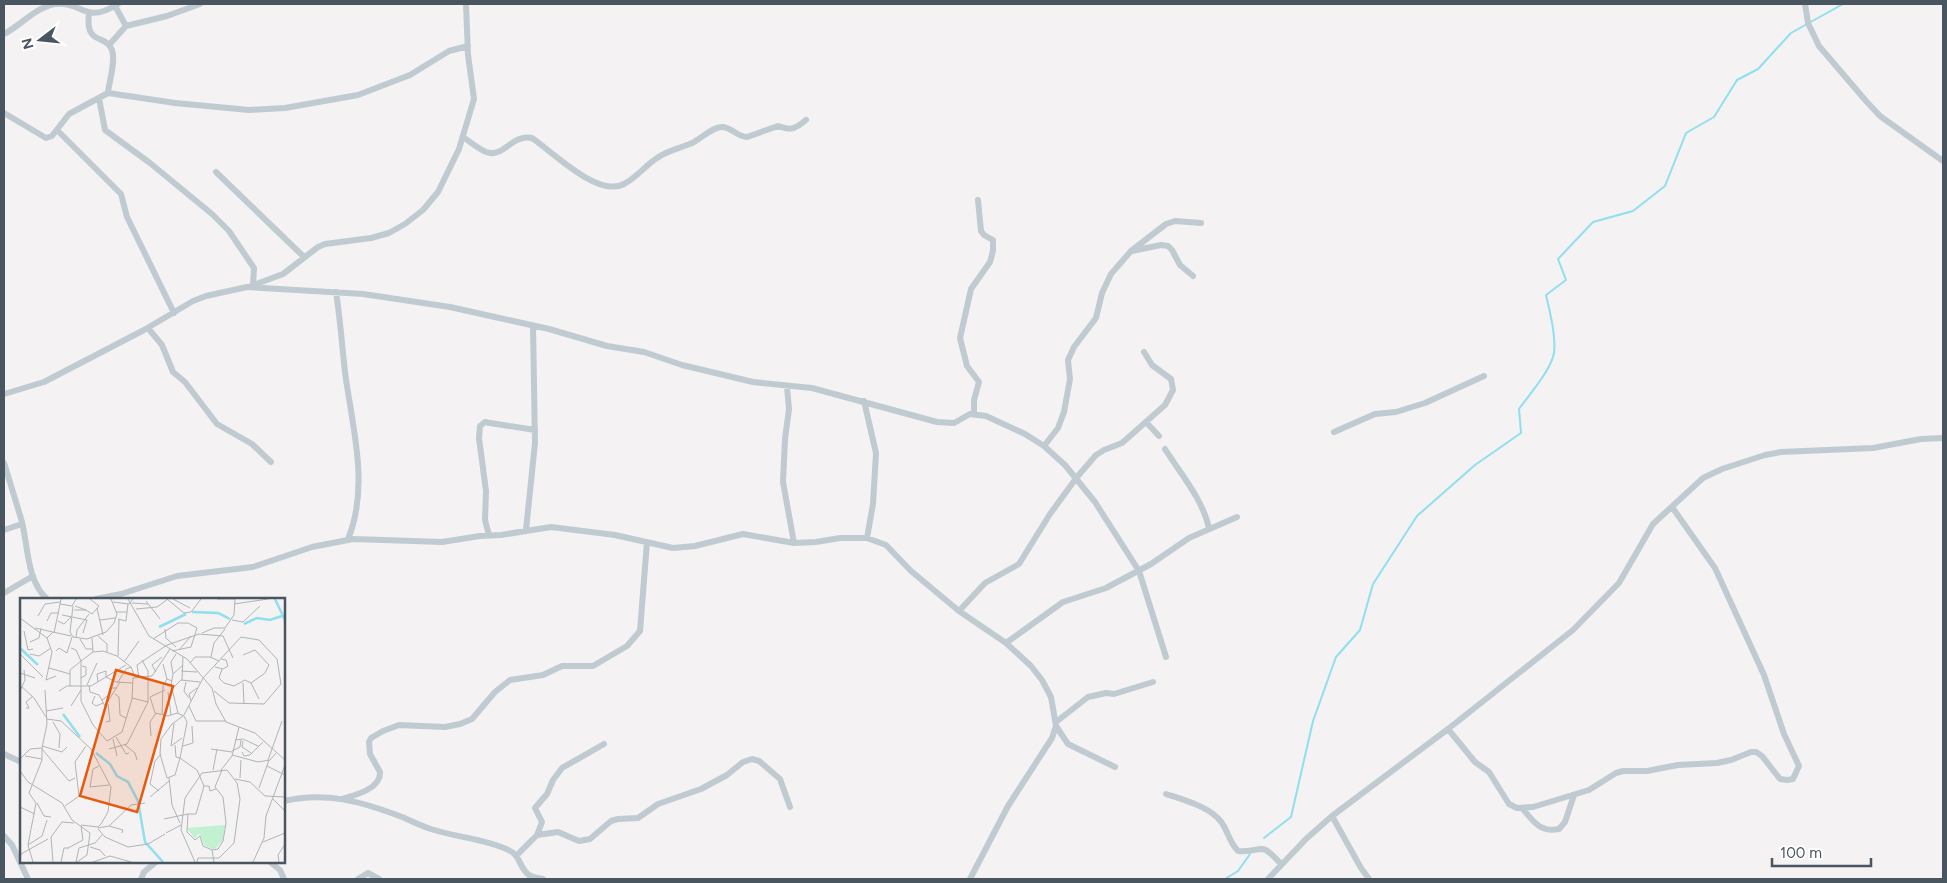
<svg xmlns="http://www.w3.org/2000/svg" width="1947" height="883" font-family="Figtree,sans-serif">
	<rect width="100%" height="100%" fill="#f4f2f2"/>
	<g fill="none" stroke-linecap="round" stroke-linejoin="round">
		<path stroke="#8fdfee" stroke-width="2" d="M 1264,838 L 1291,817 L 1313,721 L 1336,657 L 1360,630 L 1373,584 L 1417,516 L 1475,465 L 1521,433 L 1519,409 C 1529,395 1551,370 1554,353 C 1556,336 1550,312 1546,295 L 1566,280 L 1558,259 L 1593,222 L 1633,211 L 1665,186 L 1686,133 L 1714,117 L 1737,80 L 1758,69 L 1791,33 L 1843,4
			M 1225,879 L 1238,871 L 1250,854"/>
		<path stroke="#c0cad1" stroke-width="6" d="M 1805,4 L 1808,23 L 1819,46 L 1866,101 L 1880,116 L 1943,161
			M 115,6 L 126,26
			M 89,13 C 85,47 106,33 112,50 C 116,62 109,81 108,93
			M 4,34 C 20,26 36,7 55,4 C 82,1 85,25 118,4
			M 109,45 L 126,26 L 167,16 L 200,4
			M 99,98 L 105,130 L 150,163 L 212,214 L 229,231 L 254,268 L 253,285
			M 4,113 L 46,138 L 52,136 L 69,114 L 108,93 L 175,103 L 249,110 L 285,108 L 358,95 L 410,75 L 449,51 L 468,46
			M 57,130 L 121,194 L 127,217 L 174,313
			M 463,137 C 471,142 481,152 490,153 C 505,155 513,134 532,138 C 553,152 598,198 624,184 C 636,178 646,165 657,158 C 668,150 681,148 692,143 C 701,139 713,126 723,127 C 732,128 738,137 747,137 L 778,126 C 791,131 795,129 806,120
			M 216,172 L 304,257
			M 1132,251 L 1161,245 L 1168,246 L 1172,250 L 1180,265 L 1193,276
			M 251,286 L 283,274 L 318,247 L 325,244 L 371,238 L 389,233 L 405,224 L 423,210 L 438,192 L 459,149 L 474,99 L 468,55 L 466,4
			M 336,292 C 340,318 342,345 345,372 C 352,426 370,486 348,539
			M 148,328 L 162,345 L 173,372 L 185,382 L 217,424 L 252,444 L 271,462
			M 787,387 L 789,409 L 785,439 L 783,482 L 794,543
			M 4,394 L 44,382 L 144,330 L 193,301 L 206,296 L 247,287 L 363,294 L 450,307 L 549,329 L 607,346 L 644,352 L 682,365 L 753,382 L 812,388 L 937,422 L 954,423 L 970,414 L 986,416 L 1025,434 L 1044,446 L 1065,465 L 1095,502 L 1139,571 L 1166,657
			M 864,401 L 876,453 L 873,504 L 867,538
			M 974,414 L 974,400 L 979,382 L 967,366 L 960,338 L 971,289 L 990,262 L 993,251 L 993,240 L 984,235 L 981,231 L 978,200
			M 1146,422 L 1159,436
			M 1334,432 L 1375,414 L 1396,412 L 1425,403 L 1484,376
			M 1044,446 L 1058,428 L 1064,412 L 1070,379 L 1068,360 L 1074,347 L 1096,318 L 1102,293 L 1111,274 L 1131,251 L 1166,224 L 1175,221 L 1201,223
			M 1165,449 C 1180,473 1204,501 1209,529
			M 4,463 C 10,482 16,502 22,522 C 28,547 27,581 47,599
			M 4,530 L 22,524
			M 526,530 L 535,443 L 533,326
			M 489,535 L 485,520 L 486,491 L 479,438 L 480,426 L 485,422 L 490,423 L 535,430
			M 4,593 L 33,576
			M 96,599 L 121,594 L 177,576 L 253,567 L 312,547 L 353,539 L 442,542 L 480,536 L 501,535 L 551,527 L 615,535 L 673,548 L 695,546 L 743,534 L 794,543 L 816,542 L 840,538 L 867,538 L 886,545 L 911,571 L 959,611 L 1006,643 L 1031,666 L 1042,680 L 1051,697 L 1056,726 L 1052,738 L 1008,806 L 970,879
			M 959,611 L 985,583 L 1019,564 L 1050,514 L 1077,477 L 1096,455 L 1104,450 L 1122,443 L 1165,405 L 1173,390 L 1171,379 L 1152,365 L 1144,352
			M 1006,643 L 1063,602 L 1106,588 L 1151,564 L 1189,538 L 1237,517
			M 1056,722 L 1088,697 L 1106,693 L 1114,694 L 1153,682
			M 1056,726 L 1068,744 L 1115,767
			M 1448,729 L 1475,762 L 1489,772 L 1509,804 L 1517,808 L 1533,807 L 1589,790 L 1616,773 L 1623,771 L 1647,771 L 1678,765 L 1717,763 L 1731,760 L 1751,752 L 1756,752 L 1762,756 L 1780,779 L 1787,780 L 1793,779 L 1799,766 L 1784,734 L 1764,675 L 1715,568 L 1672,507
			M 4,754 L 21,762
			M 1166,794 C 1184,800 1211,807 1222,823 C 1228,832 1230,843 1238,851 C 1265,853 1258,839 1281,864
			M 342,799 C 355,795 381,789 380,772 L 370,754 L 369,742 L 371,738 L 383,731 L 399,725 L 445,727 L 460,724 L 472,719 L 495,692 L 510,680 L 543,675 L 562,666 L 593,666 L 627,646 L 640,631 L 647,542
			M 284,801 C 326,791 363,802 402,817 C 412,821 421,826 431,829 C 455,837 480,838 504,848 C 523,855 517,866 529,875 C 533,878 539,878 543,879
			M 1522,808 C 1533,821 1540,833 1559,829 L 1565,822 L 1574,795
			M 1332,816 L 1361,868 L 1369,879
			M 537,835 L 542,822 L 535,808 L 547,794 L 553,780 L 562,768 L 604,744
			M 4,836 L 12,845 L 28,879
			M 517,855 L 537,835 L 558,832 L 579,841 L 590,839 L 611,821 L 618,819 L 638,818 L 658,804 L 701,789 L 727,775 L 743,762 L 752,759 L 759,761 L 780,779 L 790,807
			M 270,862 L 280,870 L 284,879
			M 141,879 L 144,872 L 156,862
			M 358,879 L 368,873 L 379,879
			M 1268,879 L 1306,839 L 1332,816 L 1448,729 L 1573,630 L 1619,583 L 1653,524 L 1703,478 L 1722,469 L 1765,455 L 1781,452 L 1873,448 L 1921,439 L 1943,438"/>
	</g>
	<g transform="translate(20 598)">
		<rect width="265" height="265" fill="#f4f2f2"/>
		<path d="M 205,227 L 203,242 L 194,252 L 184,247 L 181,238 L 178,236 L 175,241 L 167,230 Z" fill="#c2f1d1"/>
		<path fill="none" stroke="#8fdfee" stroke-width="2.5" d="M 255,1 L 265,22M 172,14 L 198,15 L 210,21M 224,26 L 237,20 L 250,22 L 262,18M 139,29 L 166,16M 0,50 L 18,67M 43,116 L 60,139M 76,155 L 90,166 L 97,178 L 108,184 L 118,203 L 125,244 L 143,264"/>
		<path fill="none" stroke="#b0b4b8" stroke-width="1" d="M 41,1 L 40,6 L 52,8 L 56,1M 108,1 L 129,38 L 167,61 L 192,90 L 196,106 L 206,124 L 235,135 L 265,162M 147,1 L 164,15 L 171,14 L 181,1M 153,1 L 170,10M 197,1 L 215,1M 126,3 L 140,21M 93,4 L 109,6 L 113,1M 112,5 L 128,6M 214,6 L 248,1M 53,8 L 50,34 L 53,39 L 67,41 L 86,34 L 94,25 L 97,16 L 91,1M 77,10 L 83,37M 116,11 L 137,9 L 148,1M 54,12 L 66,12 L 55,8M 66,12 L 72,16 L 79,8 L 70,1M 96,14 L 107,14 L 108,6M 42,17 L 67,22 L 63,35M 18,18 L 25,6 L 40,4M 0,20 L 27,40 L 32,54 L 26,82 L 36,78M 98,21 L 106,23 L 107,14M 80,22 L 95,20M 212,22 L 223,24 L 240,8M 27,23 L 31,15 L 39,15M 38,23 L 44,26 L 51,19M 15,30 L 33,34M 145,31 L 146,40 L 156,49M 4,33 L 8,52 L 13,51M 34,35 L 40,6M 182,35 L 194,30 L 205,30 L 214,17 L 215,1M 78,38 L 87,46 L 87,54M 27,40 L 33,34 L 51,38M 56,40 L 57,32 L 69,16M 72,40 L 73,54 L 61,63 L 61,103 L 73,127 L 87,143 L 102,134 L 112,101 L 113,80 L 132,78 L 150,51M 60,41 L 66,51 L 73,51M 133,41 L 158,25 L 168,25 L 177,30 L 171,49 L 152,53M 10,44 L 19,40 L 21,30M 147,47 L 179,36 L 203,38 L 213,60M 51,50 L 56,52 L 61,63M 159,52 L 171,38M 36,53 L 39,50 L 47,55 L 52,39M 73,54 L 83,53 L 97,58 L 111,69 L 115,79M 0,56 L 23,79M 10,56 L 19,58 L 31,50M 223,57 L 235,52 L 249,67 L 245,75 L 231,85 L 239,101M 98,58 L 99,21M 191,59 L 194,45 L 205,31M 104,64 L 119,43M 170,65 L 175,59 L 190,59 L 199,63M 143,66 L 147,81M 195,69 L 203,71 L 208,68 L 206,62 L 201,61M 29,70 L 50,76M 202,71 L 199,80 L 204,85 L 214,88 L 225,82 L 231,85M 161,73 L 177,74M 136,74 L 132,67 L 142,59M 0,75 L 15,80M 153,76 L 151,64 L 156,56M 86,79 L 106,67M 61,80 L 66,77 L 66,69 L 62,68M 119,80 L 117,67 L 147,47M 183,80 L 221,39 L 239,42 L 257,61 L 261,86 L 244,106 L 209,105 L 194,93M 162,82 L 163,59M 78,84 L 77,76 L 86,73 L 86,79M 98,84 L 106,71 L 111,69M 166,84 L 164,93 L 169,100M 223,85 L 224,106M 0,87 L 14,100 L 26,119M 67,87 L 77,65M 69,87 L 70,94 L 79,97 L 85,108 L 100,84M 50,88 L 50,72 L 61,63M 152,91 L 161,82 L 180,84M 0,93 L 5,82 L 4,72M 39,93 L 47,88 L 71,88 L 86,79 L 96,84 L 113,85M 148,94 L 151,117M 95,96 L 99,99 L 100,117 L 106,120M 75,98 L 72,105 L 76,108 L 83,105M 130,99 L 135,115 L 148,118 L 157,115 L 164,118 L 167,124 L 160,160 L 177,172 L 184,188 L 176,216 L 168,216M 130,99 L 145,92M 112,100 L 128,104M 82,102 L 90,96 L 90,90 L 97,90M 171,103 L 169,96 L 177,90M 51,108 L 61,92M 169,108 L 176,123 L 206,123M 6,110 L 9,110 L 6,104 L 13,98M 26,113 L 43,110M 158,115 L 151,87 L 153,76 L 163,67M 142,117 L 143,88 L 147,81 L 152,83M 164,117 L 183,80M 27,121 L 41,123 L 71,151 L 91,189 L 88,214 L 81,226 L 78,229 L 61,227M 33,124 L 40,136 L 39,150M 86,124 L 90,123 L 88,106M 154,125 L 151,148 L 162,140M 131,138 L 130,124 L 136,115M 96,139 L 106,156 L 109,155M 93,141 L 97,158M 215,142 L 223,141 L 238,148M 223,143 L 222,149 L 231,155M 105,147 L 115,155 L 117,162M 155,147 L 156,159 L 160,160M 22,148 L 42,154 L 47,149M 163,148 L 173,145 L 172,128M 22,151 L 49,183 L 55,180M 89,151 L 107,146 L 128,104 L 128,73 L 122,62M 191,151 L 212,154M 212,153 L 220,149 L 221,142M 222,154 L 224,158 L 230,157 L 243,144M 212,157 L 238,164 L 250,162 L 256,155M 5,158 L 22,161M 160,160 L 155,177 L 147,180 L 140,156 L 141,141 L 152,126 L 163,118M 0,161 L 10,151 L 22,150 L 27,126 L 25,92M 248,162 L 262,123M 79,168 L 73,171 L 70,189 L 89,187M 247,168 L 265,177M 193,172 L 197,151M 201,172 L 212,158 L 219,129M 0,173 L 8,184 L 42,205 L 52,222 L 70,235 L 67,257 L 57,264M 149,180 L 152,207 L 160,225M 220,180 L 221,162M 215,181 L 230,184 L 245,198 L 265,199M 184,188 L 189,188 L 190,193 L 196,191M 239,190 L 249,162M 139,193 L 130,186 L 135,163 L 141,156M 130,199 L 149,183M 253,201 L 265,213M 17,205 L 24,218 L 31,219M 45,208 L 59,198 L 55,164 L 66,148M 0,209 L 15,216M 144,221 L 168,216 L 167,234 L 175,242 L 180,238 L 183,248 L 192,252 L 194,264M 89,228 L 103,232 L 102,235M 78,230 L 89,228 L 111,207 L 125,205M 78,231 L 85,239 L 108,249 L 128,246 L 145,236M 146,235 L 161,227M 243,244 L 265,235M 8,247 L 22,238 L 27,222M 70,249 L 80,252 L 85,258M 48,250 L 63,242 L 61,228M 192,252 L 198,251 L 203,243 L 206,225 L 203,199 L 195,189 L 202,172M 0,262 L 1,256 L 28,241M 13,264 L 8,247 L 16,205 L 9,195 L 22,162 L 22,150M 33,264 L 31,239 L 42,224 L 54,225M 41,264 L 44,250 L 49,250M 56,264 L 59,250 L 75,245 L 82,237M 73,264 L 90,258 L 111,264M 175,264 L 161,232 L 165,200 L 182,175 L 207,172 L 217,185 L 220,201 L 214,245 L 199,260 L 178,260 L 177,264M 233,264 L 244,240 L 246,218 L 265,167M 259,264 L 258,257 L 265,246"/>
		<path fill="#e8590c" fill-opacity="0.15" stroke="#e8590c" stroke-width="2.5" d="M 96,72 L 153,88 L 117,214 L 60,198 Z"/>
		<rect width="265" height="265" fill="none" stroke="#495660" stroke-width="2.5"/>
	</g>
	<rect width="1947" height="883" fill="none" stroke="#495660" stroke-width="10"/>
	<g transform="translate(40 40) rotate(254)" stroke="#ffffff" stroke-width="4" paint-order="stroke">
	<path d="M0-4L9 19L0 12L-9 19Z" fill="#495660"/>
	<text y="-8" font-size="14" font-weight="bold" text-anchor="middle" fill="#495660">N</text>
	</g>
	<path d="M1772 858v8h99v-8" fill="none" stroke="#495660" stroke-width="2.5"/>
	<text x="1780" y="858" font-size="15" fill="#495660" stroke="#ffffff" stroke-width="4" paint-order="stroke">100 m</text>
</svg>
